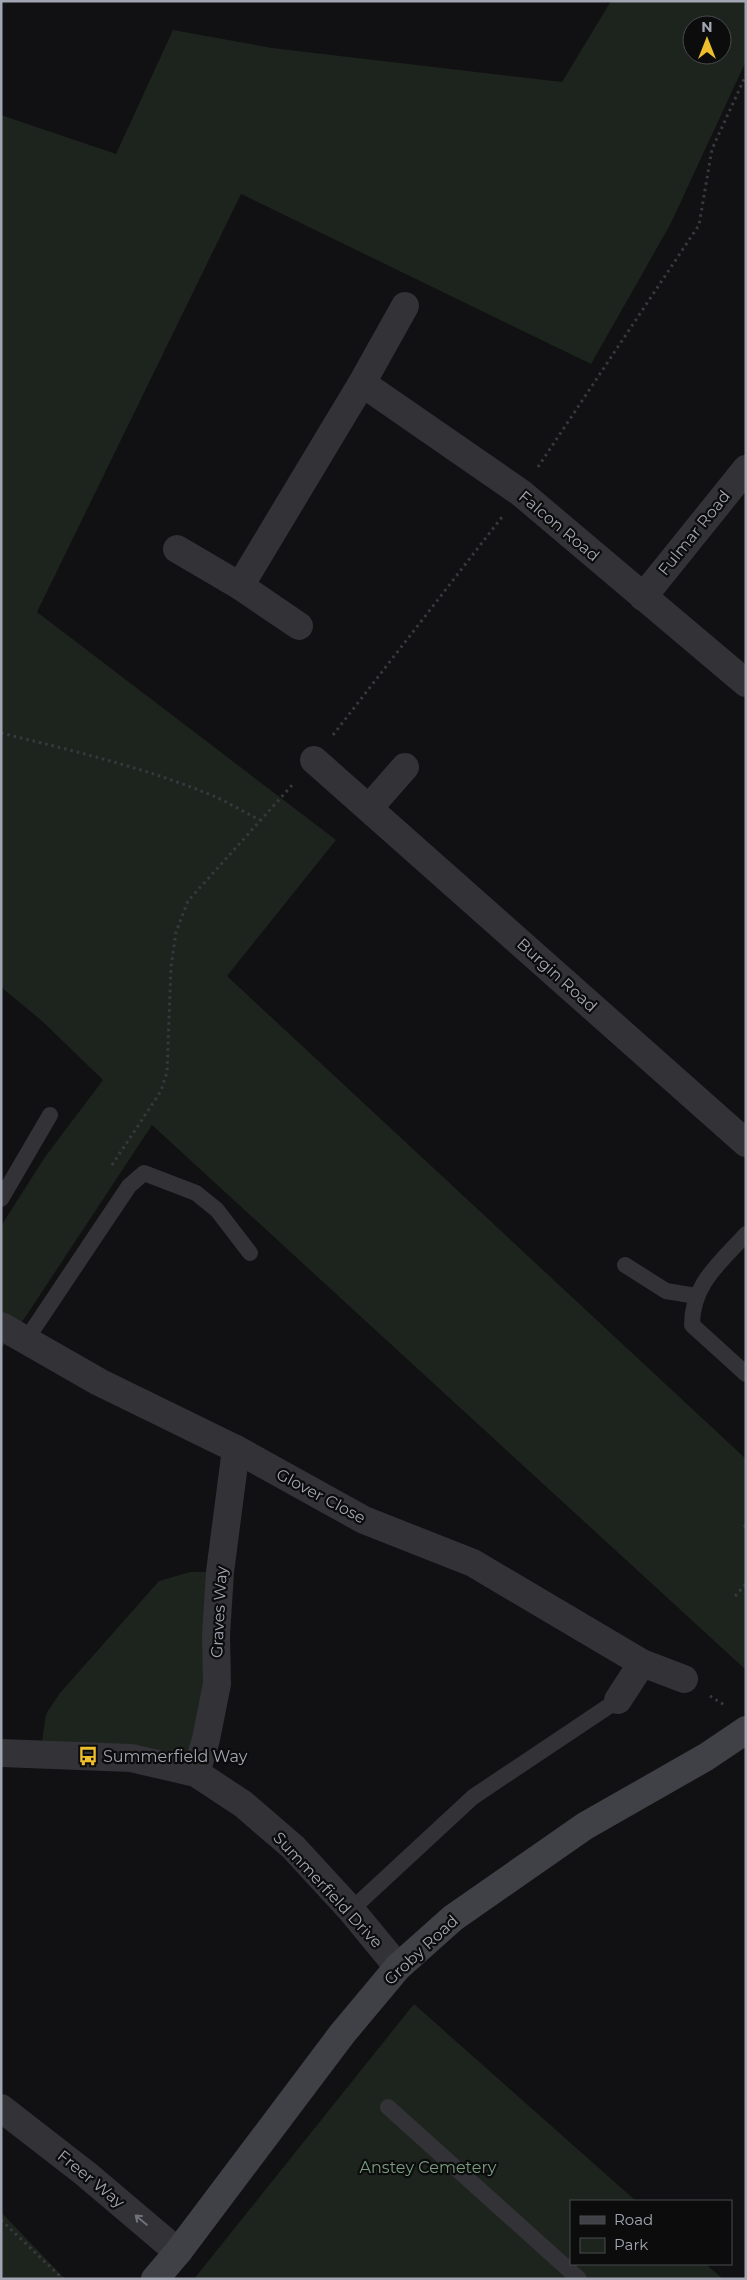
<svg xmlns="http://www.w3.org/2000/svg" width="747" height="2280" font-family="Montserrat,sans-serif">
	<rect width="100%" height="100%" fill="#111012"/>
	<path fill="#1d241e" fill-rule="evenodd" d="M 611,1 L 746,1 L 746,61 L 670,225 L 591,364 L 241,194 L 37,612 L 336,840 L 227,976 L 746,1459 L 746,1670 L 152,1125 L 24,1319 L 1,1349 L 1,1226 L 45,1157 L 103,1080 L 42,1021 L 1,987 L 1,115 L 116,154 L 173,30 L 272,48 L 562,82 ZM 692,25 L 722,25 L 722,55 L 692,55 Z
		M 190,1572 L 220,1572 L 196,1773 L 40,1756 L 46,1714 L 60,1693 L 159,1581 Z
		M 414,2004 L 636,2201 L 571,2201 L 571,2264 L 706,2264 L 723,2279 L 194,2279 Z
		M 1,2212 L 65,2279 L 1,2279 Z"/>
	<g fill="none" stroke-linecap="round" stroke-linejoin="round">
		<path stroke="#38393e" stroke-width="3" stroke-dasharray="2.5 4" stroke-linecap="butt" d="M 538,467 L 699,225 L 712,149 L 746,75
			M 1,733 C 74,751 147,768 216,797 C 231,804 246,813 260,820
			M 333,735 L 502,517
			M 112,1165 L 161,1091 L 167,1072 L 171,967 L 176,932 L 188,901 L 294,783
			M 744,1525 L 746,1527
			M 735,1596 L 746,1584
			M 710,1696 L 726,1706
			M 1,2220 L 63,2279"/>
		<path stroke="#323237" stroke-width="16" d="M 1,1199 L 50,1115
			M 746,1234 C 720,1263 692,1284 692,1325 L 746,1374
			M 625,1265 L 666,1291 L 696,1296
			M 26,1340 L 129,1186 L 144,1173 L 196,1193 L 217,1210 L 250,1253
			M 351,1910 L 473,1797 L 618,1700
			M 388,2107 L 579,2279"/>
		<path stroke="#323237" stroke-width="28" d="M 362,383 L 521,493 L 746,683
			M 177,549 L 240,586 L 299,626
			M 240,586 L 362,383 L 405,306
			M 643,597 L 746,469
			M 314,760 L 746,1143
			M 369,808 L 405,767
			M 1,1326 L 99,1382 L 236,1449 L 364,1520 L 473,1563 L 642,1663 L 684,1679
			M 618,1700 L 642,1663
			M 1,1753 L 131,1758 L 196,1773 L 243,1804 L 293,1847 L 351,1910 L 398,1967
			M 196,1773 L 206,1739 L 217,1684 L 216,1635 L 220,1572 L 236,1449
			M 1,2108 L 86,2174 L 178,2252"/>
		<path stroke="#404147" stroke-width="28" d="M 155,2279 L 178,2252 L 342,2034 L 398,1967 L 453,1918 L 585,1826 L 706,1757 L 746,1730"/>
	</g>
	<defs><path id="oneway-shaft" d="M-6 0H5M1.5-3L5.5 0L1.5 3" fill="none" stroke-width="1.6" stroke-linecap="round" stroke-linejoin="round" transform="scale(1.25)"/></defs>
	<use stroke="#70727b" href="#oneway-shaft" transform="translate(141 2220) rotate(-140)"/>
	<defs>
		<symbol id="bus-bare" viewBox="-9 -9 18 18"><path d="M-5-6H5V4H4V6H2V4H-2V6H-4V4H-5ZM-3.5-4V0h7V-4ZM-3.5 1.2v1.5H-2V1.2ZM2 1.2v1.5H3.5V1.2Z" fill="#eebe2d" stroke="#0c0c0d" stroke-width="2.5" paint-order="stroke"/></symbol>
	</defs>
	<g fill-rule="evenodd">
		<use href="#bus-bare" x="74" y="1742" width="28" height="28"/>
	</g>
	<g text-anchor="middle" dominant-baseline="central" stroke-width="4.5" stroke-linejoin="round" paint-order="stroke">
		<g font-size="16" fill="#a2a6b2" stroke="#0c0c0d">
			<text transform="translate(559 526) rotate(40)">Falcon Road</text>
			<text transform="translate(694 533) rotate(-51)">Fulmar Road</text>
			<text transform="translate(557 975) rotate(42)">Burgin Road</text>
			<text transform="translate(321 1496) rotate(28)">Glover Close</text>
			<text transform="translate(219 1612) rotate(-87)">Graves Way</text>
			<text transform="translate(328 1890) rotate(47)">Summerfield Drive</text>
			<text transform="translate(421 1950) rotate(-43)">Groby Road</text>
			<text transform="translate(91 2179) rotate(39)">Freer Way</text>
		</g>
		<g font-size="16" fill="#a2a6b2" stroke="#0c0c0d" text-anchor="start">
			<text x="103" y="1756">Summerfield Way</text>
		</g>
		<g font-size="16" fill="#799d7e" stroke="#0c0c0d">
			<text x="428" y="2167">Anstey Cemetery</text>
		</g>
	</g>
	<rect width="747" height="2280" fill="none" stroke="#a2a6b2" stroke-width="5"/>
	<rect x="570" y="2200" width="162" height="65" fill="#0c0c0d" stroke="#484a4f"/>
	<rect x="580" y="2216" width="25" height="8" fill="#404147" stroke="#484a4f"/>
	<text x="614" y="2225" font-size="15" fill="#a2a6b2">Road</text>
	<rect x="580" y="2238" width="25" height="15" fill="#1d241e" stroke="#484a4f"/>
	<text x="614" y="2250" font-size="15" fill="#a2a6b2">Park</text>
	<g transform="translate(707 40)"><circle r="24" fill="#0c0c0d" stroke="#484a4f"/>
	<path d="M0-4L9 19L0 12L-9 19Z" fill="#eebe2d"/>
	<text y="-8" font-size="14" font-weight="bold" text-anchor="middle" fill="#a2a6b2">N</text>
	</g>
</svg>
